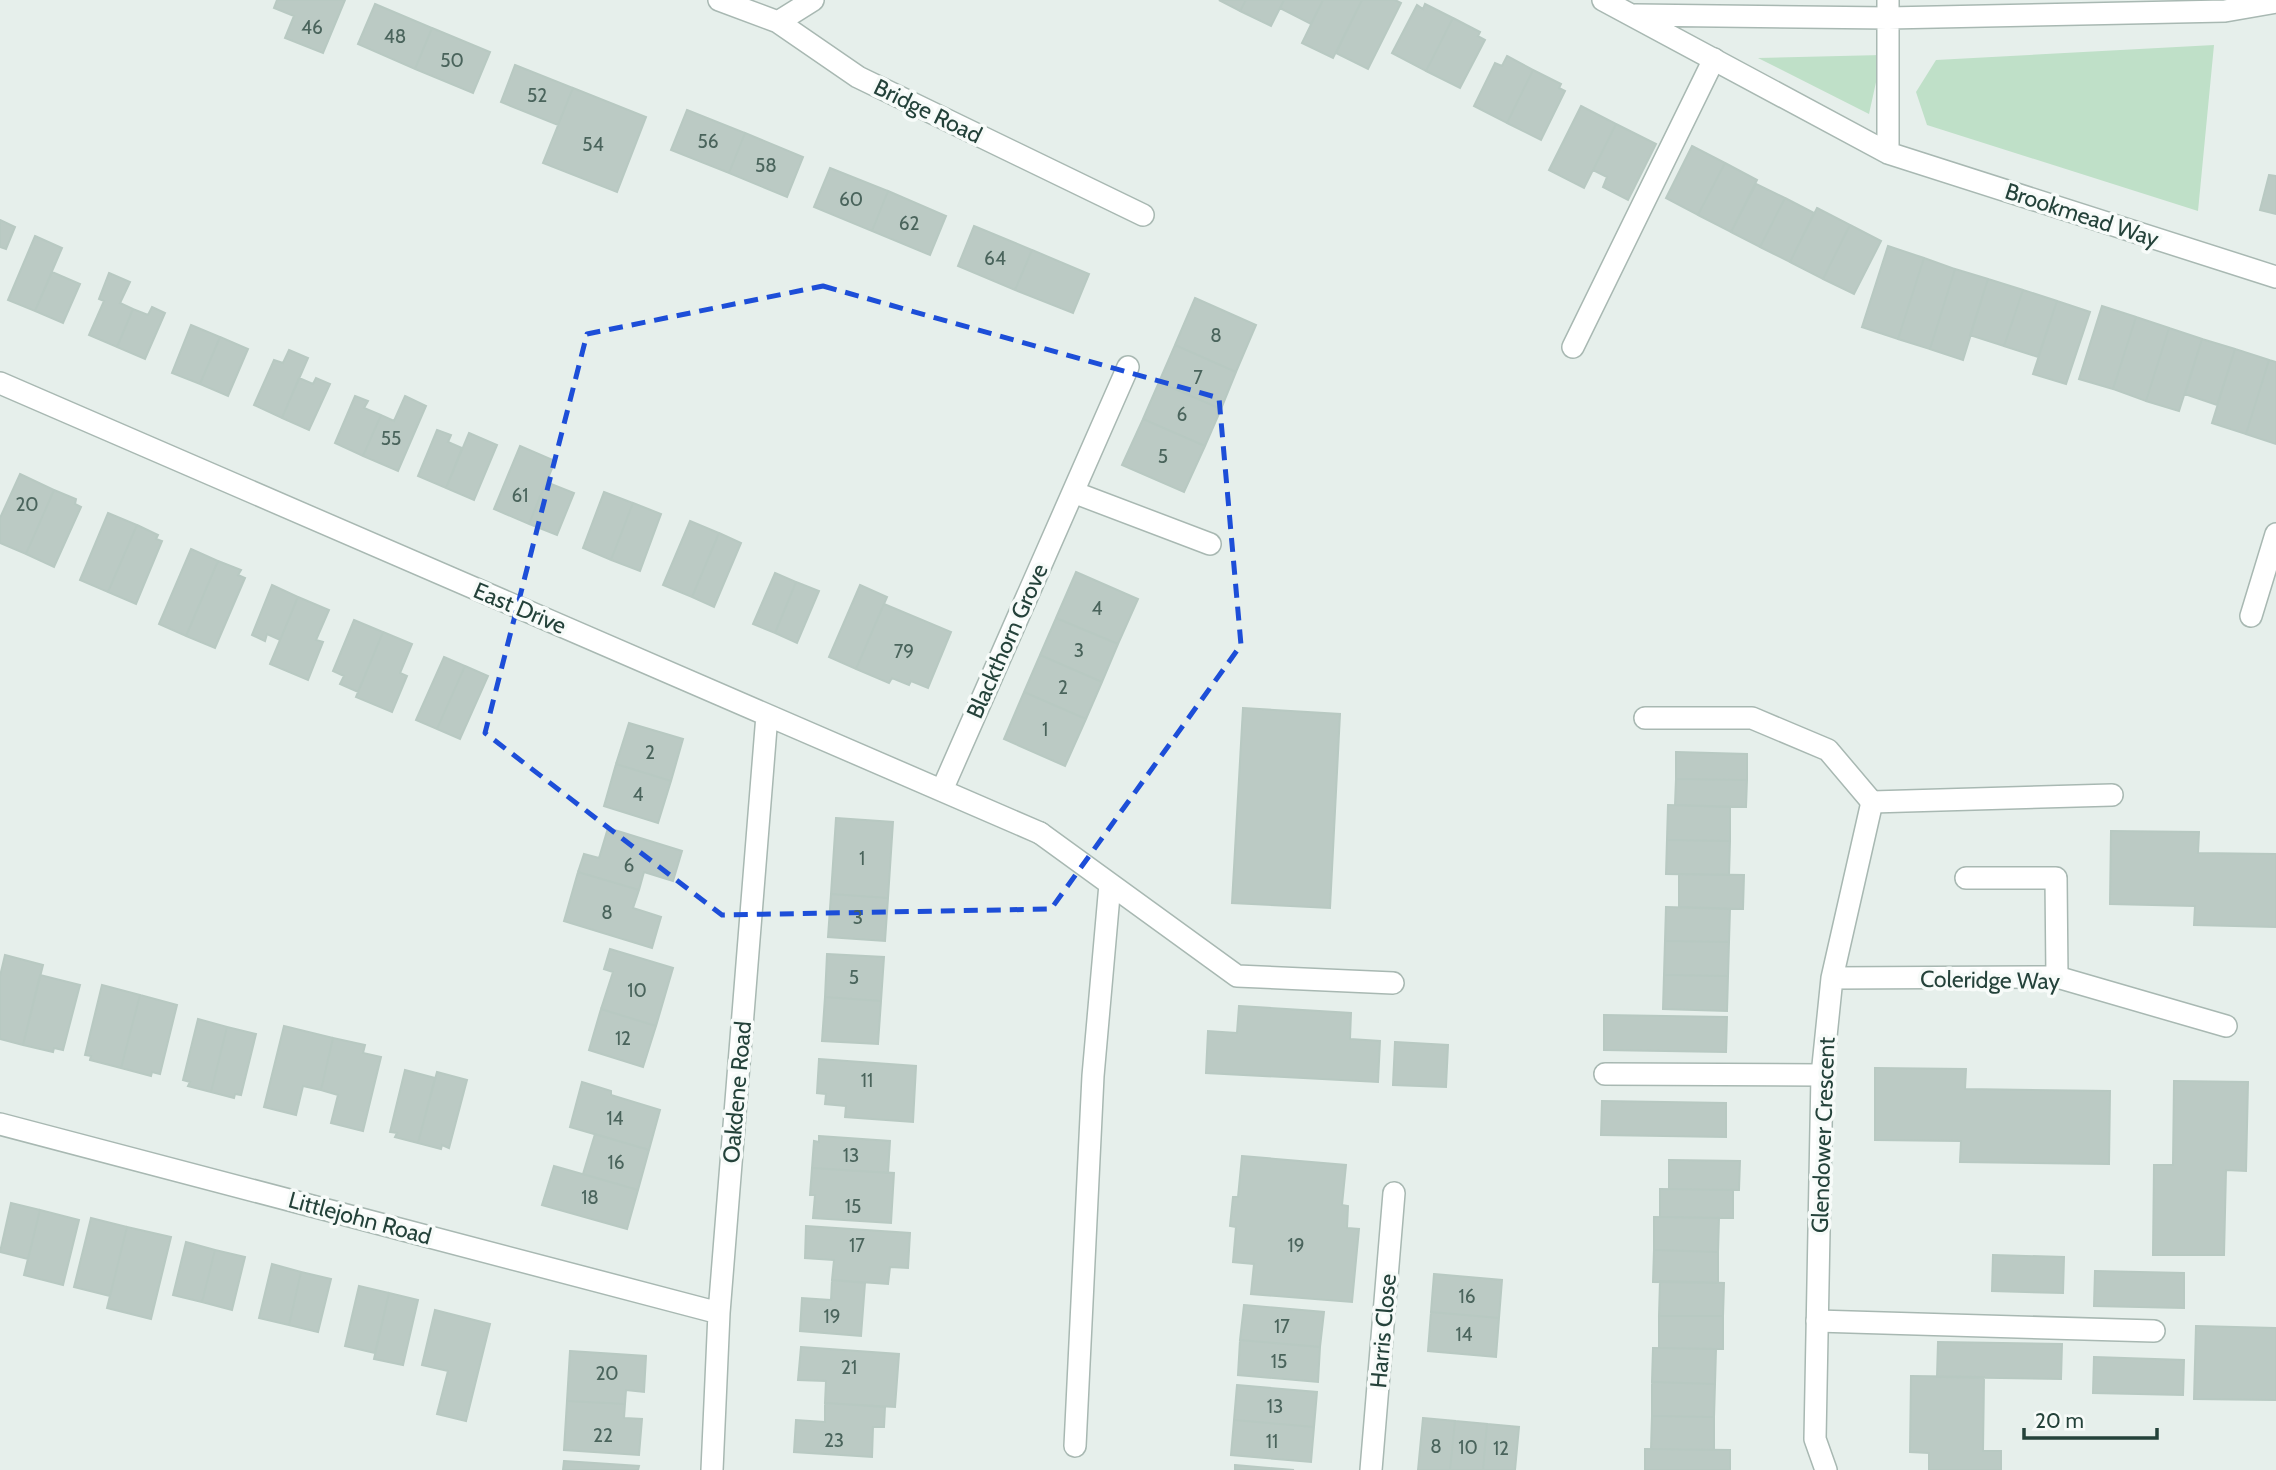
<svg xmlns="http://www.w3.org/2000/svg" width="2276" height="1470" font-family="Cabin,sans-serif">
	<rect width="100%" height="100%" fill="#e6efeb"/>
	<path fill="#bfe0c8" d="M 2214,45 L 2198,211 L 1927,125 L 1916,92 L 1936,60 Z
		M 1882,55 L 1869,114 L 1758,58 Z"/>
	<path fill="#bbcac4" stroke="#b8c9c2" stroke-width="2" d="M 277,0 L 345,0 L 323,53 L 285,38 L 294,16 L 274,8 Z
		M 1219,0 L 1246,0 L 1240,11 Z
		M 1246,0 L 1284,0 L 1271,26 L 1240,11 Z
		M 1284,0 L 1323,0 L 1311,24 L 1280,8 Z
		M 1323,0 L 1362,0 L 1333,58 L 1302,43 Z
		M 1362,0 L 1395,0 L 1401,3 L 1368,69 L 1336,53 Z
		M 375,4 L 432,28 L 415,69 L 358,44 Z
		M 1425,4 L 1453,18 L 1426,71 L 1392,53 L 1417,5 L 1423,9 Z
		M 1453,18 L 1480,32 L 1478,36 L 1485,40 L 1460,88 L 1426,71 Z
		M 432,28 L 490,52 L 473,93 L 415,69 Z
		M 1507,56 L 1533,70 L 1507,123 L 1474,106 L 1495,63 L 1502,66 Z
		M 515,65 L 573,88 L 558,125 L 501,102 Z
		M 1533,70 L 1561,84 L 1559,88 L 1565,91 L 1541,140 L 1507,123 Z
		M 573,88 L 646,117 L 617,192 L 543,163 Z
		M 1581,106 L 1616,124 L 1584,188 L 1549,170 Z
		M 687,110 L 745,133 L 729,173 L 671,150 Z
		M 1616,124 L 1656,144 L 1628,200 L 1603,187 L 1607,177 L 1593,170 Z
		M 745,133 L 803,157 L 787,197 L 729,173 Z
		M 1692,146 L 1725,163 L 1698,215 L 1666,198 Z
		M 1725,163 L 1757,180 L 1731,232 L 1698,215 Z
		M 830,168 L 888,191 L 872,231 L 814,207 Z
		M 2269,175 L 2276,176 L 2276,214 L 2260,210 Z
		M 1756,184 L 1785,198 L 1760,247 L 1731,232 Z
		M 888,191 L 946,216 L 930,255 L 872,231 Z
		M 1785,198 L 1814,213 L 1790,262 L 1760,247 Z
		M 1817,208 L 1850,225 L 1823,279 L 1790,262 Z
		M 0,220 L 15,227 L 6,249 L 0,247 Z
		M 1850,225 L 1881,241 L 1854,294 L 1823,279 Z
		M 974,226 L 1032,250 L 1015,290 L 958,266 Z
		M 35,236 L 62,248 L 35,311 L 8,300 Z
		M 1888,246 L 1924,258 L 1898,339 L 1862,327 Z
		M 1032,250 L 1089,274 L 1073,313 L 1015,290 Z
		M 1924,258 L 1955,269 L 1930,349 L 1898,339 Z
		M 1955,269 L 1988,279 L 1963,360 L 1930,349 Z
		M 52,272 L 80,284 L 63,323 L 35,311 Z
		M 109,273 L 130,282 L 120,303 L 133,309 L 117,347 L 89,335 L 104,301 L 99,299 Z
		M 1988,279 L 2023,290 L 2004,346 L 1970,335 Z
		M 2023,290 L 2057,301 L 2038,357 L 2004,346 Z
		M 1195,298 L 1256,325 L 1236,372 L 1175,345 Z
		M 2057,301 L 2090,312 L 2066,384 L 2033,374 Z
		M 2102,306 L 2136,317 L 2113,389 L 2079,379 Z
		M 152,307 L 165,313 L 145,359 L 117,347 L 133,309 L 148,315 Z
		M 2136,317 L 2169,328 L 2146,401 L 2113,389 Z
		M 191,325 L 220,337 L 200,384 L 172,373 Z
		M 2169,328 L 2202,339 L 2179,411 L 2146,401 Z
		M 220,337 L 248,349 L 228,396 L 200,384 Z
		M 2202,339 L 2235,349 L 2217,405 L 2185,394 Z
		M 1175,345 L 1236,372 L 1221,409 L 1159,382 Z
		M 2235,349 L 2269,360 L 2246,434 L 2212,423 Z
		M 289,350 L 308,358 L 282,418 L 254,405 L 274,360 L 283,363 Z
		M 2269,360 L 2276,362 L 2276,444 L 2246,434 Z
		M 299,378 L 313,384 L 316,378 L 330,384 L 309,430 L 282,418 Z
		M 1159,382 L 1221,409 L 1205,446 L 1143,419 Z
		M 355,396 L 368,401 L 364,408 L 381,415 L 363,456 L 335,443 Z
		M 405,396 L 426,406 L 398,471 L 363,456 L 381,415 L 394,421 Z
		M 1143,419 L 1205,446 L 1184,492 L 1122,465 Z
		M 437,430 L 451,435 L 448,442 L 462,448 L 446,488 L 418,476 Z
		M 469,433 L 497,445 L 474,500 L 446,488 Z
		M 520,446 L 555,461 L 529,524 L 494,509 Z
		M 20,474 L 54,490 L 26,554 L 0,543 L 0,518 Z
		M 546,482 L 574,493 L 557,535 L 529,524 Z
		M 54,490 L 76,499 L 75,504 L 81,507 L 54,567 L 26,554 Z
		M 604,492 L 633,503 L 611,560 L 583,548 Z
		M 633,503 L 661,514 L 640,571 L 611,560 Z
		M 108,513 L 137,525 L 108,592 L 80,580 Z
		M 690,521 L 719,533 L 692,597 L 663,585 Z
		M 137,525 L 158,535 L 156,539 L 162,541 L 136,604 L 108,592 Z
		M 719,533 L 741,543 L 714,607 L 692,597 Z
		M 191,549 L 218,561 L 186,636 L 159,624 Z
		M 218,561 L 241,570 L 238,575 L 245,578 L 215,648 L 186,636 Z
		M 1076,572 L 1138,599 L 1118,644 L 1056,618 Z
		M 775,573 L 796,582 L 775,633 L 753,624 Z
		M 796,582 L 819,591 L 797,643 L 775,633 Z
		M 272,585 L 298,597 L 280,640 L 267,634 L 265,641 L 252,635 Z
		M 860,585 L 887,597 L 856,669 L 829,657 Z
		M 298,597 L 329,610 L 316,640 L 323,642 L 308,680 L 270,664 Z
		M 884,604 L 951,632 L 928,688 L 911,681 L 909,685 L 892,678 L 889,683 L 856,669 Z
		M 1056,618 L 1118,644 L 1102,682 L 1040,655 Z
		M 354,620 L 383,632 L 358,692 L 340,684 L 344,676 L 333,671 Z
		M 383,632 L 412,644 L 400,673 L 407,676 L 392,712 L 356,697 Z
		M 1040,655 L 1102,682 L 1086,719 L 1024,692 Z
		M 444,657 L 465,666 L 437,729 L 416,720 Z
		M 465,666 L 488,676 L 460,739 L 437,729 Z
		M 1024,692 L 1086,719 L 1065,766 L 1004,739 Z
		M 1243,708 L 1340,714 L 1330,908 L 1232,903 Z
		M 629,723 L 683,739 L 671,781 L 616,764 Z
		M 1676,752 L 1747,754 L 1747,780 L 1676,779 Z
		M 616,764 L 671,781 L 658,823 L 604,806 Z
		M 1676,779 L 1747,780 L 1746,807 L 1675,805 Z
		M 1668,805 L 1730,807 L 1730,841 L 1667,840 Z
		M 836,818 L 893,822 L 888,898 L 831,894 Z
		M 608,828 L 682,851 L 673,881 L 644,872 L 639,890 L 578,872 L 584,854 L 599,858 Z
		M 2111,831 L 2199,832 L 2198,853 L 2276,854 L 2276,927 L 2194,925 L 2195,906 L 2110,904 Z
		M 1667,840 L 1730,841 L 1729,875 L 1666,874 Z
		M 578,872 L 639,890 L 633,908 L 661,917 L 652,948 L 564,921 Z
		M 1679,874 L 1744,875 L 1743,909 L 1679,907 Z
		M 831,894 L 888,898 L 885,941 L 828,937 Z
		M 1666,907 L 1730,909 L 1729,942 L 1665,941 Z
		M 1665,941 L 1729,942 L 1728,976 L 1664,975 Z
		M 610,949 L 673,968 L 656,1026 L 601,1009 L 613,972 L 604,969 Z
		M 827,954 L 884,957 L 881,1001 L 825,997 Z
		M 5,955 L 43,965 L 23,1045 L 0,1039 L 0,976 Z
		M 40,975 L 80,985 L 63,1050 L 54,1048 L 53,1052 L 23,1045 Z
		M 1664,975 L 1728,976 L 1727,1011 L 1663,1009 Z
		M 102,985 L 140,995 L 121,1068 L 90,1060 L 91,1056 L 85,1055 Z
		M 140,995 L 177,1005 L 160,1074 L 152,1072 L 151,1076 L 121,1068 Z
		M 825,997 L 881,1001 L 878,1044 L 822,1041 Z
		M 1239,1006 L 1351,1013 L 1350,1039 L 1380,1041 L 1378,1082 L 1206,1073 L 1208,1031 L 1237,1033 Z
		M 601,1009 L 656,1026 L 643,1067 L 589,1050 Z
		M 1604,1015 L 1727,1017 L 1726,1052 L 1604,1050 Z
		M 198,1019 L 227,1027 L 211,1092 L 188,1086 L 190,1082 L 183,1080 Z
		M 284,1026 L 333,1038 L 321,1090 L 303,1086 L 296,1115 L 264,1107 Z
		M 227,1027 L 256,1034 L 241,1095 L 235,1094 L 234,1098 L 211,1092 Z
		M 333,1038 L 365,1045 L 363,1053 L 381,1057 L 363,1131 L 331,1123 L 338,1095 L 321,1090 Z
		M 1395,1042 L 1448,1045 L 1446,1087 L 1393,1085 Z
		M 819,1059 L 916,1066 L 913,1122 L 845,1117 L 846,1106 L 825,1104 L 826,1094 L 817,1093 Z
		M 1875,1068 L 1966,1069 L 1965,1089 L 2110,1091 L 2109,1164 L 1960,1162 L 1961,1141 L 1875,1140 Z
		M 405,1070 L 435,1078 L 418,1143 L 395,1137 L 397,1133 L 390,1132 Z
		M 437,1072 L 467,1080 L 449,1148 L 442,1145 L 441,1149 L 418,1143 Z
		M 2174,1081 L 2248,1082 L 2246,1171 L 2226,1170 L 2224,1255 L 2153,1255 L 2154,1165 L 2173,1165 Z
		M 582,1082 L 611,1091 L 611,1095 L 660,1110 L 649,1150 L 570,1127 Z
		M 1602,1101 L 1726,1103 L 1726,1137 L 1601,1135 Z
		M 595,1134 L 649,1150 L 638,1190 L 583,1174 Z
		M 819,1136 L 890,1141 L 888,1173 L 812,1168 L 814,1141 L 819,1142 Z
		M 1242,1156 L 1346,1165 L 1342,1205 L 1348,1206 L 1347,1228 L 1359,1229 L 1352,1302 L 1251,1294 L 1254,1264 L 1233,1262 L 1236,1227 L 1230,1226 L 1233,1197 L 1238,1197 Z
		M 1669,1160 L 1740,1161 L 1739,1190 L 1669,1189 Z
		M 554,1166 L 638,1190 L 627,1229 L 542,1205 Z
		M 812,1168 L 894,1173 L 891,1223 L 813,1218 L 815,1195 L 810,1195 Z
		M 1660,1189 L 1733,1190 L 1733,1218 L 1660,1217 Z
		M 11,1203 L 40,1210 L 28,1259 L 0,1252 Z
		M 40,1210 L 79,1220 L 63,1285 L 24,1275 Z
		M 1654,1217 L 1719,1218 L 1718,1252 L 1654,1250 Z
		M 91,1218 L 127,1227 L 110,1296 L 74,1287 Z
		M 806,1226 L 910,1233 L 908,1268 L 890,1267 L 888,1284 L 832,1280 L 834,1260 L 805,1258 Z
		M 127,1227 L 171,1237 L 151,1319 L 107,1308 Z
		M 186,1242 L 215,1250 L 202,1302 L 173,1295 Z
		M 215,1250 L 245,1257 L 232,1310 L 202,1302 Z
		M 1654,1250 L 1718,1252 L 1718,1283 L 1653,1282 Z
		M 1993,1255 L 2064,1257 L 2063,1293 L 1992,1291 Z
		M 272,1264 L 301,1272 L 289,1325 L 259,1318 Z
		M 2095,1271 L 2184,1273 L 2184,1308 L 2094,1306 Z
		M 301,1272 L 331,1279 L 318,1332 L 289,1325 Z
		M 1434,1274 L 1502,1280 L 1499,1318 L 1431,1312 Z
		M 832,1280 L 865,1283 L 861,1336 L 800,1331 L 802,1298 L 831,1300 Z
		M 1660,1281 L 1724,1283 L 1723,1316 L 1659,1316 Z
		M 359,1286 L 389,1293 L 375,1353 L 345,1346 Z
		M 389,1293 L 418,1300 L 403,1365 L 374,1359 Z
		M 1244,1305 L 1324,1312 L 1320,1347 L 1240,1340 Z
		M 435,1310 L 490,1324 L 466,1421 L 437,1414 L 448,1371 L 422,1365 Z
		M 1431,1312 L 1499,1318 L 1496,1357 L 1428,1351 Z
		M 1659,1316 L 1723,1316 L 1723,1349 L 1659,1348 Z
		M 2196,1326 L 2276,1328 L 2276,1400 L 2194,1399 Z
		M 1240,1340 L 1320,1347 L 1318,1382 L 1238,1375 Z
		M 1938,1342 L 2062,1344 L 2061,1379 L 1937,1377 Z
		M 801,1347 L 899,1354 L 895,1407 L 825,1403 L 826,1381 L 798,1380 Z
		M 1653,1348 L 1716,1349 L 1715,1384 L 1652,1382 Z
		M 570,1351 L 646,1356 L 644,1392 L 626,1390 L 625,1404 L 567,1401 Z
		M 2094,1357 L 2184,1360 L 2183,1395 L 2093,1393 Z
		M 1911,1376 L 1984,1377 L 1983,1451 L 2001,1451 L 2001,1470 L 1929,1470 L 1929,1453 L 1910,1452 Z
		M 1652,1382 L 1715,1384 L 1714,1417 L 1652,1416 Z
		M 1237,1385 L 1317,1392 L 1314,1427 L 1234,1420 Z
		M 567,1401 L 625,1404 L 624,1418 L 642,1419 L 639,1455 L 564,1450 Z
		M 825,1403 L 885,1407 L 884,1427 L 873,1427 L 872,1457 L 794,1452 L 796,1420 L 825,1422 Z
		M 1652,1416 L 1714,1417 L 1714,1450 L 1651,1449 Z
		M 1423,1418 L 1455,1421 L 1450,1470 L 1418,1470 Z
		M 1234,1420 L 1314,1427 L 1311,1462 L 1231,1455 Z
		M 1455,1421 L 1487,1424 L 1483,1470 L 1450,1470 Z
		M 1487,1424 L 1519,1427 L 1515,1470 L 1483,1470 Z
		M 1645,1449 L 1730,1450 L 1730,1470 L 1645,1470 Z
		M 564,1461 L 639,1466 L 638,1470 L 563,1470 Z
		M 1235,1465 L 1294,1470 L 1235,1470 Z"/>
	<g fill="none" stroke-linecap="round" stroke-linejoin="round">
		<defs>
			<path id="lane" d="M 1888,0 L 1888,18
				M 1573,347 L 1714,59
				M 2251,616 L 2276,534
				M 1645,718 L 1752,718 L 1828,750 L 1872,802 L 2112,795
				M 1040,833 L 1237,976 L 1393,983
				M 1966,878 L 2056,878 L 2057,977
				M 1605,1074 L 1822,1075
				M 1817,1321 L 2154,1331
				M 1075,1446 L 1093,1076 L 1110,884"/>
			<path id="street" d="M 719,0 L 778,22 L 858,77 L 1143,215
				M 1603,0 L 1888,153 L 2276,277
				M 1635,15 L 1888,18 L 2225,11 L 2276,2
				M 1888,18 L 1888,153
				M 778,22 L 813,0
				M 0,383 L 1040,833
				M 1073,492 L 1210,544
				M 942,790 L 1128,367
				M 1832,978 L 2057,977 L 2226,1026
				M 0,1124 L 719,1313
				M 712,1470 L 719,1313 L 767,715
				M 1371,1470 L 1394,1193
				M 1826,1470 L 1815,1439 L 1822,1075 L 1832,978 L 1872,802"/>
		</defs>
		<use href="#lane" stroke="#a8b8b2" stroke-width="24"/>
		<use href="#street" stroke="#a8b8b2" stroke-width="24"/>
		<use href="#lane" stroke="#fff" stroke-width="21"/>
		<use href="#street" stroke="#fff" stroke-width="21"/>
	</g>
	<path fill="none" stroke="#1d4ed8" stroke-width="5" stroke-dasharray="14 9" stroke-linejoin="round" d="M 823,286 L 1219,398 L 1241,645 L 1051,909 L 722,915 L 485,733 L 587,334 Z"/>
	<g text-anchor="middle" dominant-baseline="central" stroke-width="7" stroke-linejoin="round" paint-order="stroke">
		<g font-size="19" fill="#4a645c">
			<text x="312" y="27">46</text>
			<text x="395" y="36">48</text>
			<text x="452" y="60">50</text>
			<text x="537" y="95">52</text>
			<text x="708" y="141">56</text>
			<text x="593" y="144">54</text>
			<text x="766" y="165">58</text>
			<text x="851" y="199">60</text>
			<text x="909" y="223">62</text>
			<text x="995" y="258">64</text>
			<text x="1216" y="335">8</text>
			<text x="1198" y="377">7</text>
			<text x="1182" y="414">6</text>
			<text x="391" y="438">55</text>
			<text x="1163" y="456">5</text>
			<text x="520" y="495">61</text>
			<text x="27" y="504">20</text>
			<text x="1097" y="608">4</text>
			<text x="1079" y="650">3</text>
			<text x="904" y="651">79</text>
			<text x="1063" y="687">2</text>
			<text x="1045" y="729">1</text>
			<text x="650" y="752">2</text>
			<text x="638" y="794">4</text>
			<text x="862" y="858">1</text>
			<text x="629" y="865">6</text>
			<text x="607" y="912">8</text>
			<text x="858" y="917">3</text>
			<text x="854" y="977">5</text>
			<text x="637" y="990">10</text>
			<text x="623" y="1038">12</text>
			<text x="867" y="1080">11</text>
			<text x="615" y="1118">14</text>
			<text x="851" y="1155">13</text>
			<text x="616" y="1162">16</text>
			<text x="590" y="1197">18</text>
			<text x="853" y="1206">15</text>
			<text x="857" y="1245">17</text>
			<text x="1296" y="1245">19</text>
			<text x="1467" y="1296">16</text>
			<text x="832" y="1316">19</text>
			<text x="1282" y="1326">17</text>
			<text x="1464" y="1334">14</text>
			<text x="1279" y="1361">15</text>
			<text x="849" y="1367">21</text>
			<text x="607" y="1373">20</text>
			<text x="1275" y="1406">13</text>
			<text x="603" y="1435">22</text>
			<text x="834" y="1440">23</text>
			<text x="1272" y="1441">11</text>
			<text x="1436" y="1446">8</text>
			<text x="1468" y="1447">10</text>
			<text x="1501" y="1448">12</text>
		</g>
		<g font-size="23" fill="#24423a" stroke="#f7fbf9">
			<text transform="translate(928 111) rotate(26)">Bridge Road</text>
			<text transform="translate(2082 215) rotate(18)">Brookmead Way</text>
			<text transform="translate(520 608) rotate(23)">East Drive</text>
			<text transform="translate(1007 641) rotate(-66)">Blackthorn Grove</text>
			<text transform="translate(1990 980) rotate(1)">Coleridge Way</text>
			<text transform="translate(737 1092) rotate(-85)">Oakdene Road</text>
			<text transform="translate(1823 1135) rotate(-88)">Glendower Crescent</text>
			<text transform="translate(360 1218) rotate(15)">Littlejohn Road</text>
			<text transform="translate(1383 1331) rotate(-85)">Harris Close</text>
		</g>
	</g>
	<path d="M2024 1428v10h133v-10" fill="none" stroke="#24423a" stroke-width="3.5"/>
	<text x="2035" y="1428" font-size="21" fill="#24423a" stroke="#f7fbf9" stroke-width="5" paint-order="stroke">20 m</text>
</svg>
